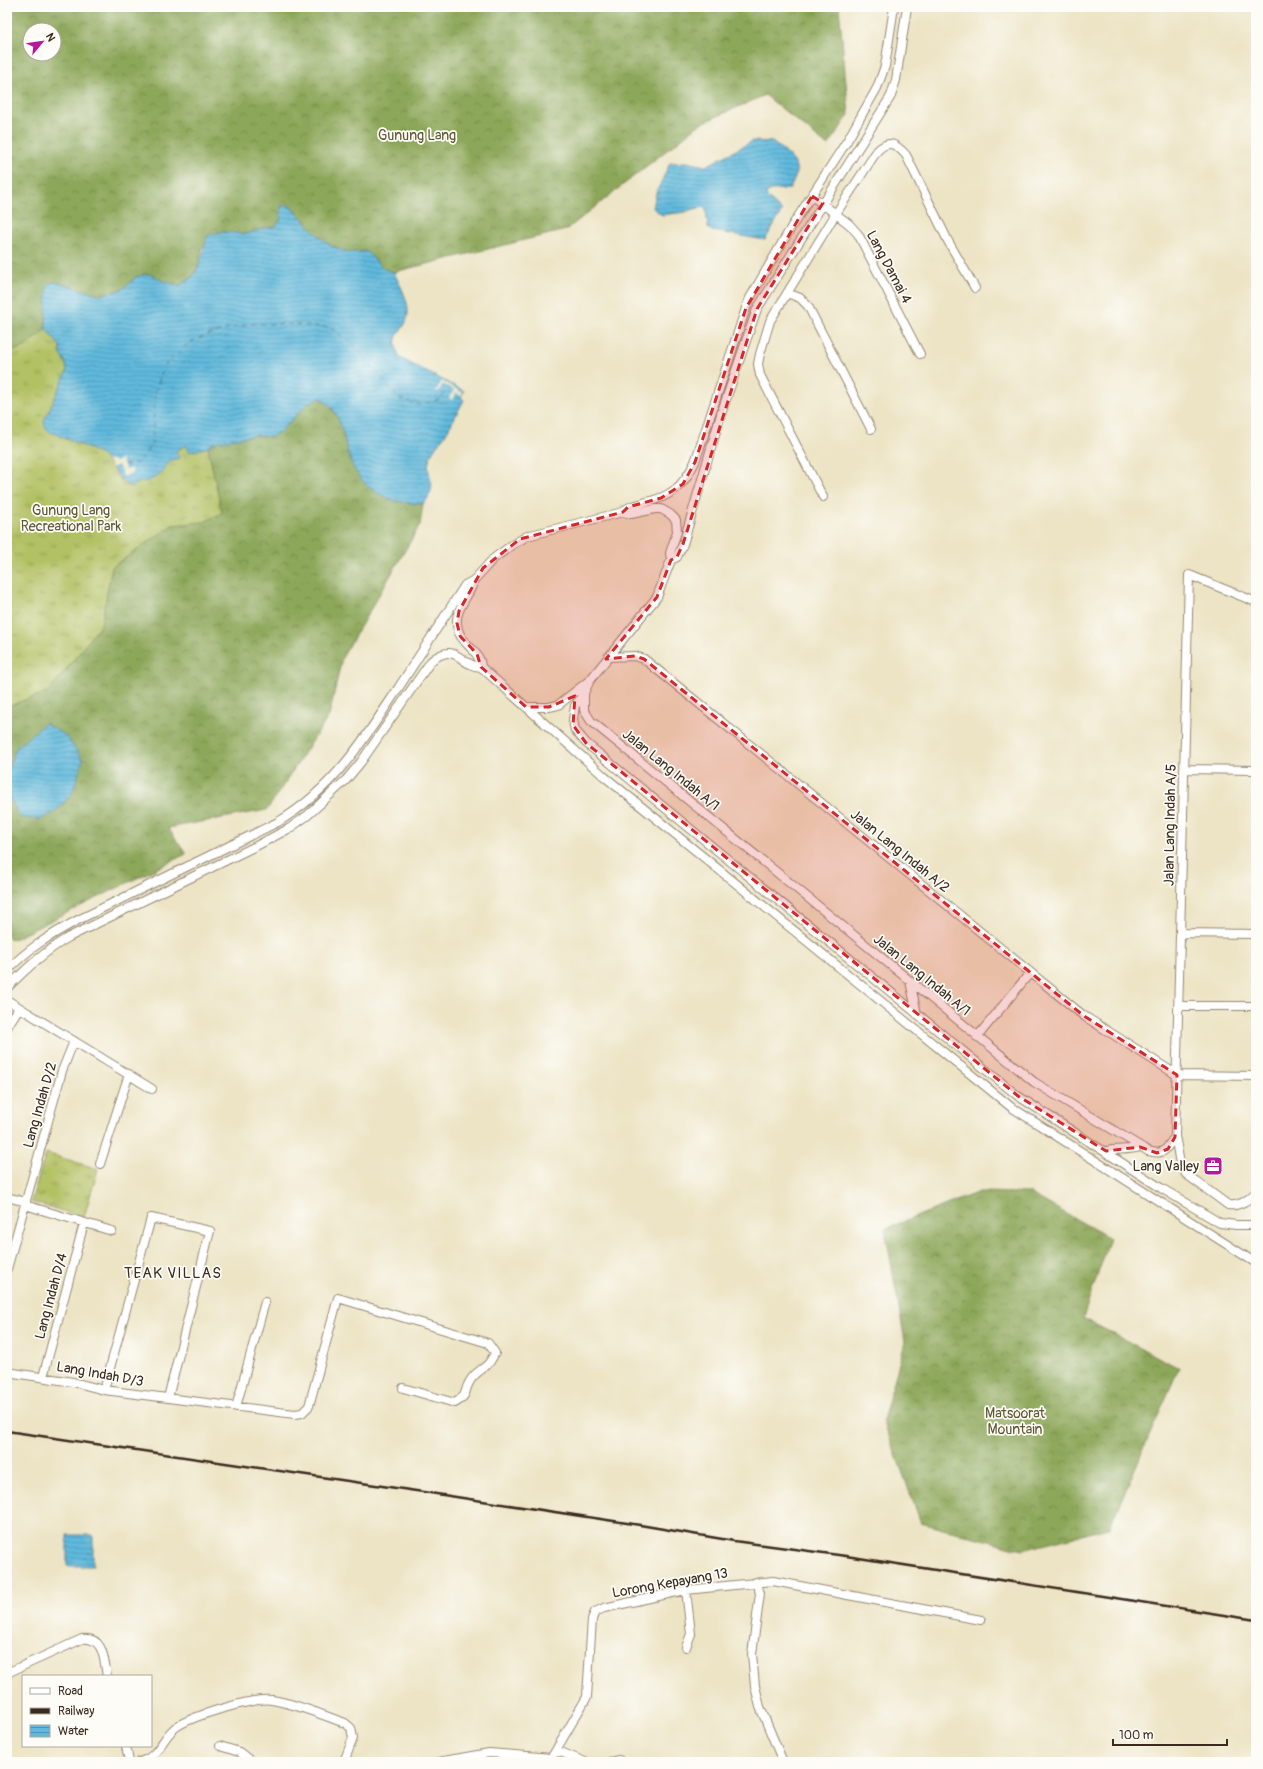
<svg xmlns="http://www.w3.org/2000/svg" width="1263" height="1769" font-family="Pangolin,sans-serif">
	<defs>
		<pattern id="grass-tufts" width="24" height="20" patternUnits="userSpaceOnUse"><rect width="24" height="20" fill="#b2c164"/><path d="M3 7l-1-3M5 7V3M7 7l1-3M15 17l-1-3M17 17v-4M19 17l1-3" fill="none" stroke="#929d52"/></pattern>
		<pattern id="forest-crowns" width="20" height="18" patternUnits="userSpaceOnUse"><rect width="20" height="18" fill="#8da75a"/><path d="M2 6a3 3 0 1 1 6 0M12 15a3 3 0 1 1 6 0" fill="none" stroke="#74884a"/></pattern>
		<pattern id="water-rules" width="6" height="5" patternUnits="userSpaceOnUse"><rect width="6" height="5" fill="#60b9dd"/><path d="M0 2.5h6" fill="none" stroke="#5097b3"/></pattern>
	</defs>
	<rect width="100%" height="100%" fill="#fdfcf7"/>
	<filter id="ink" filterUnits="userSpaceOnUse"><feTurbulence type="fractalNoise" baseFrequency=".025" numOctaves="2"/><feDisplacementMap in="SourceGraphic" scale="8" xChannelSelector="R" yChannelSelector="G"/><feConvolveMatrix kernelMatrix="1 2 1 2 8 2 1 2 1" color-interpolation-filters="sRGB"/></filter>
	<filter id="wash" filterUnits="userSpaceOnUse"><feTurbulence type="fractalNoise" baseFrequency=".012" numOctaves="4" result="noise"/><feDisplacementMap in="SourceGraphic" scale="16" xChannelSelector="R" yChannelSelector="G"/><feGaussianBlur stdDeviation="0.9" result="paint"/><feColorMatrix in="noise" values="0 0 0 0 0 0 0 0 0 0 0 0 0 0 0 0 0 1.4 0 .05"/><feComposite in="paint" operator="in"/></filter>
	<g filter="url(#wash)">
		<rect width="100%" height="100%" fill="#ede4c5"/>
		<path fill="url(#grass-tufts)" stroke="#767641" d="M 46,329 L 60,346 L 60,353 L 66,364 L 67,371 L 45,427 C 56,438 88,445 103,456 C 114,463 117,485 132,487 C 138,482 140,482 147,481 C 155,480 166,468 169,461 L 179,458 L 175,451 L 186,445 L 190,452 L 208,447 L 222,513 L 204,522 L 173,525 L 112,567 L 101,625 L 49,691 L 7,707 L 7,353 L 24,347 Z
			M 46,1153 L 98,1169 L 84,1217 L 31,1202 Z"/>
		<path fill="url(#forest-crowns)" stroke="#64683c" fill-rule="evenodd" d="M 7,7 L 839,7 L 849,115 L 828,146 L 765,95 L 700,124 L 566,230 L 394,272 L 384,269 L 366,251 C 327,259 313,225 288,205 L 282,206 L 281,219 L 275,227 L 266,228 L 246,234 L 222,232 L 202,247 L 198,267 L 192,277 L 179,286 L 161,280 L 150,274 L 137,276 L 123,289 L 101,295 L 78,290 L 47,288 L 46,329 L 24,347 L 7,353 ZM 30,30 L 54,30 L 54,54 L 30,54 Z
			M 320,398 C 342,411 342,435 349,457 C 351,461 386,498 389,499 C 399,502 413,504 423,504 L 420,525 L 342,658 L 329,716 L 267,810 L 168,828 L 186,854 L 12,940 L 7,936 L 7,707 L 49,691 L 101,625 L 112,567 L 173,525 L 204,522 L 222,513 L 208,447 L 214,442 L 233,438 L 256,435 L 271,436 L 280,432 L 308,403 Z
			M 979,1192 L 1029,1193 L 1110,1238 L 1083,1318 L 1179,1368 L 1109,1528 L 1023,1550 L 921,1523 L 883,1420 L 905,1342 L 885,1229 Z"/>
		<path fill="url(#water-rules)" stroke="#4e727e" d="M 753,141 L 772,142 L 786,152 L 795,163 L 797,173 L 790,189 L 771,190 L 766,193 L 767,197 L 782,211 L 765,240 L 712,231 L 708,228 L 706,210 L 704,207 L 690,210 L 685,212 L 662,215 L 653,208 L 656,193 L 670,163 L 687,162 L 706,166 Z
			M 288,205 C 313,225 327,259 366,251 L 384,269 L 394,272 C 399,284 409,299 408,313 C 407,334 387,330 400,358 L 464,391 L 461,398 L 464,400 C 458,411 452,424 445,435 C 439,443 431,451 429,461 C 425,477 441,485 423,504 C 390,504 361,491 350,459 C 342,437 343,411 320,398 L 308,403 L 280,432 L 271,437 L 256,435 L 214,442 L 208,447 L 190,452 L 186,445 L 176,451 L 179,458 L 169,461 C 166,468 155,480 147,481 C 140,482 138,482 132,487 L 129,486 L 121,479 L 103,456 L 78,443 L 50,432 L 45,427 L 44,421 L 67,371 L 66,364 L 60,353 L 60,346 L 46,329 L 47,287 L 50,283 L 55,282 L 101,295 L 123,289 L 137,276 L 150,274 L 161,280 L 179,286 C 183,283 189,280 192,277 C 201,268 203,247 208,235 L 222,232 L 246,234 L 266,228 L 275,227 L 281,219 L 281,206 Z
			M 45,723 L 66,736 L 83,760 L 72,794 L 55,812 L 39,820 L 20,817 L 7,794 L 7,771 L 16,748 Z
			M 67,1535 L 93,1535 L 93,1566 L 67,1566 Z"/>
		<path fill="#ede4c5" d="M 442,381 L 463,393 L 462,396 L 456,393 L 452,400 L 449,398 L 454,390 L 443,384 L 438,392 L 436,391 Z
			M 121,459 L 126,470 L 131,468 L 133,472 L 124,477 L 118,465 L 112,468 L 107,460 L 113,460 L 115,462 Z"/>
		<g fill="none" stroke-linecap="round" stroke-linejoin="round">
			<path stroke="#485c61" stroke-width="1" stroke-dasharray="5 4" stroke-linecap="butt" d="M 124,465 L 138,463 L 152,444 L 155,393 L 164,366 L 190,342 L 214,333 L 249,324 L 284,324 L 329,327 L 353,344 L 398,398 L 417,405 L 438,400 L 450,388"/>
		</g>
	</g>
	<g filter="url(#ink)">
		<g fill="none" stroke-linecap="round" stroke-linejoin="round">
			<defs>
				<path id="minor" d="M 812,196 L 849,224 L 858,234 L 920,354
					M 787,293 L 800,298 L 808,306 L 871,429
					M 823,497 L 760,375 L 758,364 L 760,354 L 770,321 L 835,215 L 877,151 C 889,139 896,144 906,155 L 948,241 L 975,288
					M 671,560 L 677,557 L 683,544 L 721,414 L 757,309 L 891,96 L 896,80 L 907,7
					M 474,580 C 471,594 458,605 457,619 C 455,644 480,647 481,667 L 605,777 L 1011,1107 L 1256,1263
					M 1256,602 L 1189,575 L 1175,1137 C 1179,1150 1177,1163 1186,1174 L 1228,1205 C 1238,1207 1249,1200 1256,1192
					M 608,657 L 635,656 L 644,659 L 1084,1016 L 1177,1075
					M 590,680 L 584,693 L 575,706 L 573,720 L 575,730 L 586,743 L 654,799 L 1018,1096 L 1161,1188 L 1220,1223 L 1236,1225 L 1256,1225
					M 584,693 L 584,710 L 591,721 L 1034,1082 L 1148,1151 C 1167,1156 1165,1148 1175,1137
					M 526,707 L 549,707 L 558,705 L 590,680 L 657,597 L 671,560 L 670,553 L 677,532 L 676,520 L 670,514 L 661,509 L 655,509 L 631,514 L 623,512
					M 1184,769 L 1256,770
					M 1180,933 L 1256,934
					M 7,971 C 27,949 52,934 78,920 L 278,822 C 332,790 365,739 399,687 C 421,653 443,619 465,585 L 474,580 L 493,559 L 512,545 L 527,536 L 623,512 C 628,506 636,505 643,503 C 671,497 683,487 695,462 L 746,308 L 750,298 L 792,226 L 847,141 L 877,88 L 885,66 L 894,7
					M 910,981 L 917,1014
					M 7,988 C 26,969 45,951 69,937 L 258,845 L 290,828 L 308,815 L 346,780 L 361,762 L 431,661 C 457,640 460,667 481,667
					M 7,1000 L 152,1089
					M 1178,1006 L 1256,1006
					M 7,1027 L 19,1008
					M 977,1037 L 1030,973
					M 1177,1075 L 1256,1076
					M 1106,1151 C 1117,1148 1128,1151 1140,1147
					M 100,1164 L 129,1074
					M 7,1197 L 26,1202
					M 25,1205 L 112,1231
					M 7,1269 L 62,1071 L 74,1041
					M 7,1372 L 73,1382 L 104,1390 L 295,1414 L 302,1413 L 309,1406 L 338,1298 L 488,1343 L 495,1353 C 493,1356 491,1361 488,1364 C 482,1370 474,1373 470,1381 C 463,1392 470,1393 455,1403 L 403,1388
					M 43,1377 L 84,1223
					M 104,1390 L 151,1218 L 210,1231 L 168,1398
					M 236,1407 L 265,1302
					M 756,1582 L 760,1593 L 752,1654 L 755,1686 L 760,1707 L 783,1762
					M 686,1590 L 691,1634 L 686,1647
					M 7,1673 L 82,1639 C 104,1636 104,1660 107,1676
					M 126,1746 L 129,1762
					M 220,1746 L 239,1752 L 252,1762
					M 556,1750 L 585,1762
					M 140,1762 C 159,1757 162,1737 176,1727 C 192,1716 254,1697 272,1700 C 297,1704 322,1715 345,1723 L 351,1728 L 353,1738 L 344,1762
					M 438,1762 L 489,1753 L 551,1758
					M 549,1762 L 587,1697 L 592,1619 L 595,1612 L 604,1608 L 686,1590 L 773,1581 L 981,1620
					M 610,1762 L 619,1760 L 620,1762"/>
			</defs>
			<use href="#minor" stroke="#948772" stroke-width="10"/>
			<use href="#minor" stroke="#fff" stroke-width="8"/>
			<path stroke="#3b2a1e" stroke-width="2.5" d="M 7,1431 L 430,1493 L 640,1525 L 734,1541 L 846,1556 L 1256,1620"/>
		</g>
	</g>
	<path fill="#d62828" fill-opacity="0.2" stroke="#d62828" stroke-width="3" stroke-dasharray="8 5" stroke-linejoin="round" d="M 812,196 L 823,203 L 757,309 L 683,544 L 677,557 L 671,560 L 657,597 L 606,659 L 635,656 L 644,659 L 1084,1016 L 1177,1075 L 1175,1137 L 1168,1149 L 1157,1153 L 1140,1147 L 1106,1151 L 1018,1096 L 586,743 L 573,725 L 575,696 L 549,707 L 526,707 L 481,667 L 477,654 L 460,636 L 457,623 L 459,611 L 483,568 L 520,539 L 623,512 L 628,507 L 661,498 L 683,484 L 695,462 L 746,308 Z"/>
	<defs>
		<symbol id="office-square" viewBox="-11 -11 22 22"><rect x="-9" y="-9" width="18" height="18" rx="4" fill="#b5179e" stroke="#fdfcf7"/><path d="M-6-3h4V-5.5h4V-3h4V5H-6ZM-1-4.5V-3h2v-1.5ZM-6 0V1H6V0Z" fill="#fff"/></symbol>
	</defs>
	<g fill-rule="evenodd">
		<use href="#office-square" x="1202" y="1155" width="22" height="22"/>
	</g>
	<g text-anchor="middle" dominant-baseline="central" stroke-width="3.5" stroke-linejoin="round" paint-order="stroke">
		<g font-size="14" fill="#5f5733" stroke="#fdfcf7">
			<text x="417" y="135">Gunung Lang</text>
			<text x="71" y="510">Gunung Lang<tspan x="71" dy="16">Recreational Park</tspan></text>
			<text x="1015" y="1413">Matsoorat<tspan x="1015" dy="16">Mountain</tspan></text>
		</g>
		<g font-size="14" fill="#3b2a1e" stroke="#fdfcf7">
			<text transform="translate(889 267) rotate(62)">Lang Damai 4</text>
			<text transform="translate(671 770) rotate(39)">Jalan Lang Indah A/1</text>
			<text transform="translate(1170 825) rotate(-89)">Jalan Lang Indah A/5</text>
			<text transform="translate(900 851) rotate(39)">Jalan Lang Indah A/2</text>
			<text transform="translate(922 975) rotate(39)">Jalan Lang Indah A/1</text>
			<text transform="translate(40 1105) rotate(-74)">Lang Indah D/2</text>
			<text transform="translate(51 1296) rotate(-75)">Lang Indah D/4</text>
			<text transform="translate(100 1374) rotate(10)">Lang Indah D/3</text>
			<text transform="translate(670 1583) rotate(-10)">Lorong Kepayang 13</text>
		</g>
		<g font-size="14" fill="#3b2a1e" stroke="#fdfcf7" text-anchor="end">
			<text x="1199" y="1166">Lang Valley</text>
		</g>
		<g font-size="15" letter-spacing="1" fill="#3b2a1e" stroke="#fdfcf7">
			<text x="173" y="1273">TEAK VILLAS</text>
		</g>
	</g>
	<rect width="1263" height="1769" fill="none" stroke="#fdfcf7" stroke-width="24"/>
	<rect x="22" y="1675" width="130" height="72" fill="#fdfcf7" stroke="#afa8a0"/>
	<rect x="30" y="1688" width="20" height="6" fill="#ffffff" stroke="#afa8a0"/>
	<text x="58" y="1695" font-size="12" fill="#3b2a1e">Road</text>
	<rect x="30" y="1708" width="20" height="6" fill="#3b2a1e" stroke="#afa8a0"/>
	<text x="58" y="1715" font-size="12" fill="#3b2a1e">Railway</text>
	<rect x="30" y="1725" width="20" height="12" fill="url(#water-rules)" stroke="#afa8a0"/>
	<text x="58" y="1735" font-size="12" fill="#3b2a1e">Water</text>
	<g transform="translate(42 42) rotate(61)"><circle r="19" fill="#fdfcf7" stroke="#afa8a0"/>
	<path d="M0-3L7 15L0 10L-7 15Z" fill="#b5179e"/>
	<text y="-6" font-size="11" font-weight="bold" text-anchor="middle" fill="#3b2a1e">N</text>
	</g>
	<path d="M1113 1739v6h114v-6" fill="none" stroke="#3b2a1e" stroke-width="2"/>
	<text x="1119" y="1739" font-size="12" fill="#3b2a1e" stroke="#fdfcf7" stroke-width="3" paint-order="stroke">100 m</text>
</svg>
